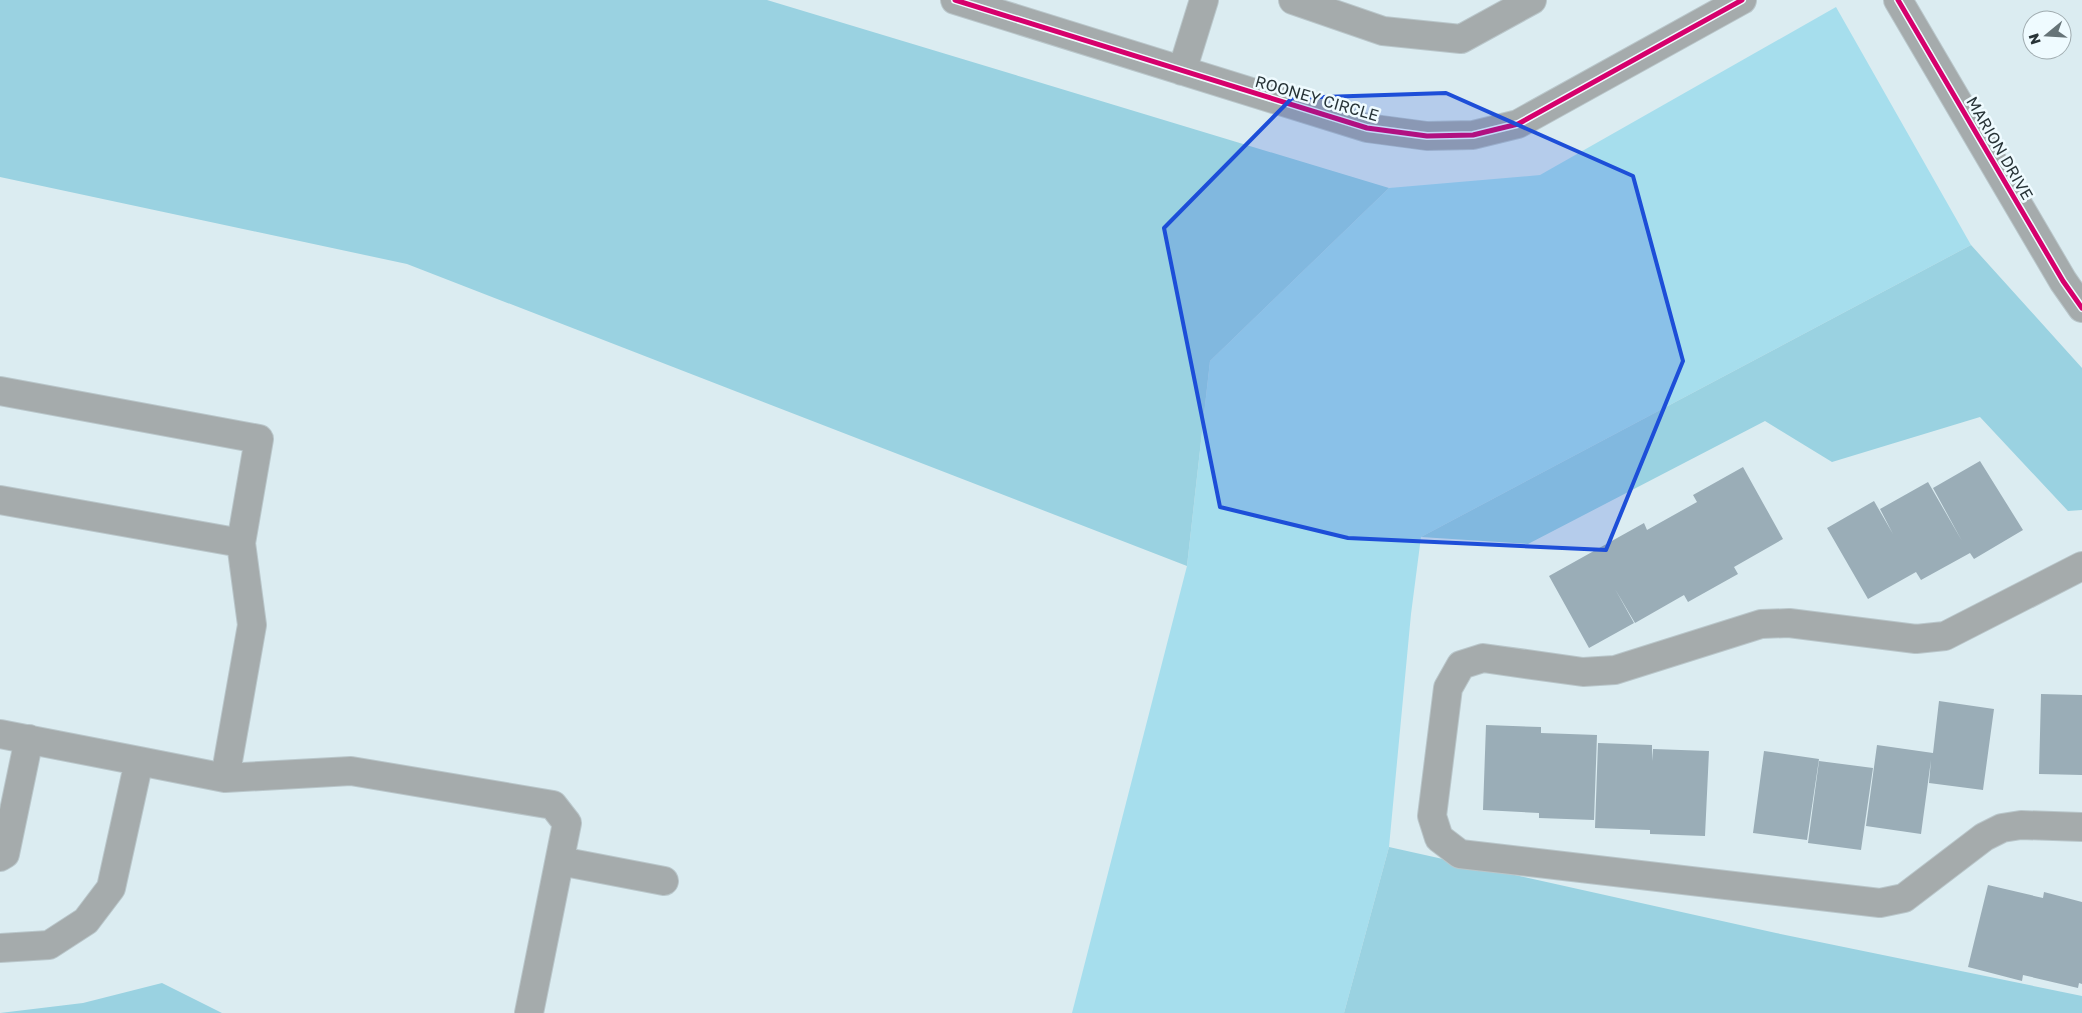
<svg xmlns="http://www.w3.org/2000/svg" width="2082" height="1013" font-family="'Golos Text',sans-serif">
	<rect width="100%" height="100%" fill="#dbecf1"/>
	<path fill="#a6deed" d="M 1836,7 L 1971,245 L 1421,537 L 1411,614 L 1389,847 L 1344,1013 L 1072,1013 L 1187,566 L 1210,361 L 1389,188 L 1540,175 Z"/>
	<path fill="#9ad2e1" d="M 0,0 L 767,0 L 1389,188 L 1210,361 L 1187,566 L 407,264 L 0,177 Z
		M 1971,245 L 2082,368 L 2082,510 L 2068,511 L 1980,417 L 1832,462 L 1765,421 L 1528,544 L 1421,537 Z
		M 1389,847 L 1776,933 L 2082,996 L 2082,1013 L 1344,1013 Z
		M 162,983 L 222,1013 L 0,1013 L 83,1003 Z"/>
	<path fill="#9aadb7" d="M 1980,461 L 2023,530 L 1974,559 L 1970,553 L 1921,580 L 1916,572 L 1868,599 L 1827,528 L 1874,501 L 1893,534 L 1880,509 L 1928,482 L 1962,541 L 1933,488 Z
		M 1743,467 L 1783,539 L 1734,567 L 1738,574 L 1688,602 L 1684,595 L 1635,623 L 1615,589 L 1634,623 L 1589,648 L 1549,576 L 1644,523 L 1647,530 L 1697,502 L 1693,495 Z
		M 2041,694 L 2082,695 L 2082,775 L 2039,774 Z
		M 1939,701 L 1994,709 L 1983,790 L 1929,783 L 1931,760 L 1921,834 L 1866,826 L 1877,745 L 1933,753 Z
		M 1486,725 L 1541,727 L 1541,733 L 1597,735 L 1594,820 L 1539,818 L 1539,813 L 1483,810 Z
		M 1598,743 L 1652,745 L 1652,761 L 1653,749 L 1709,751 L 1705,836 L 1650,834 L 1650,830 L 1595,828 Z
		M 1764,751 L 1819,759 L 1807,840 L 1753,833 Z
		M 1819,761 L 1873,768 L 1861,850 L 1808,843 Z
		M 1988,885 L 2043,898 L 2044,892 L 2082,902 L 2082,984 L 2079,983 L 2078,988 L 2023,975 L 2022,981 L 1968,967 Z"/>
	<g fill="none" stroke-linecap="round" stroke-linejoin="round">
		<defs>
			<path id="minor" d="M 955,0 L 1367,128 L 1427,136 L 1473,135 L 1518,124 L 1742,0
				M 1293,0 L 1383,31 L 1461,39 L 1532,0
				M 1898,0 L 2063,281 L 2082,308
				M 1182,71 L 1204,0
				M 0,391 L 259,439 L 241,543 L 252,625 L 225,778
				M 0,500 L 241,543
				M 2082,566 L 1945,636 L 1916,639 L 1789,623 L 1761,624 L 1615,670 L 1583,672 L 1483,658 L 1461,665 L 1448,688 L 1432,816 L 1439,838 L 1460,854 L 1880,903 L 1904,898 L 1984,837 L 2002,828 L 2021,825 L 2082,827
				M 0,734 L 139,761
				M 0,857 L 5,854 L 29,739
				M 560,861 L 664,881
				M 0,948 L 49,945 L 86,921 L 111,888 L 139,761 L 225,778 L 351,771 L 553,805 L 567,823 L 529,1013"/>
		</defs>
		<use href="#minor" stroke="#b9c6ca" stroke-width="30"/>
		<use href="#minor" stroke="#a5abac" stroke-width="28"/>
		<defs>
			<path id="cycleway" d="M 955,0 L 1367,128 L 1427,136 L 1473,135 L 1518,124 L 1742,0
				M 1898,0 L 2063,281 L 2082,308"/>
		</defs>
		<use href="#cycleway" stroke="#effbff" stroke-width="8"/>
		<use href="#cycleway" stroke="#d6006c" stroke-width="5"/>
	</g>
	<path fill="#1d4ed8" fill-opacity="0.2" stroke="#1d4ed8" stroke-width="4" stroke-linejoin="round" d="M 1446,93 L 1633,176 L 1683,361 L 1606,550 L 1348,538 L 1220,507 L 1164,228 L 1292,98 Z"/>
	<g text-anchor="middle" dominant-baseline="central" stroke-width="5" stroke-linejoin="round" paint-order="stroke">
		<g font-size="16" fill="#273337" stroke="#effbff">
			<text transform="translate(1317 98) rotate(16)">ROONEY CIRCLE</text>
			<text transform="translate(2000 148) rotate(60)">MARION DRIVE</text>
		</g>
	</g>
	<g transform="translate(2047 35) rotate(252)"><circle r="24" fill="#effbff" stroke="#9fabaf"/>
	<path d="M0-4L9 19L0 12L-9 19Z" fill="#667478"/>
	<text y="-8" font-size="14" font-weight="bold" text-anchor="middle" fill="#273337">N</text>
	</g>
</svg>
